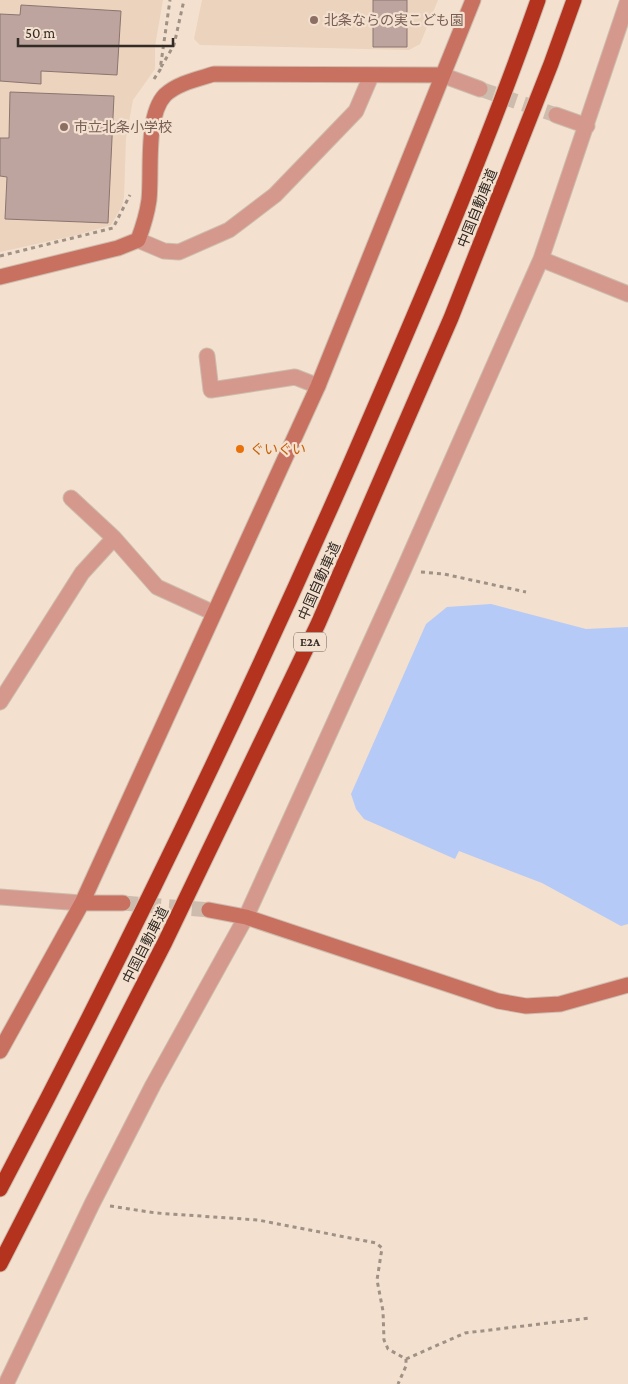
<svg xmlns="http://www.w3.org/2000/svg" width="628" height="1384" font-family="'Crimson Pro','Noto Sans JP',serif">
	<rect width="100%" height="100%" fill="#f3e0cf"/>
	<path fill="#ebd3bd" d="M 0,0 L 163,0 L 155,46 L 155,69 L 133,100 L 126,138 L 124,197 L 122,206 L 111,225 L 77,235 L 0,252 Z
		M 202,0 L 438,0 L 420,44 L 409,50 L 200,45 L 194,39 Z"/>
	<path fill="#b5caf6" d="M 491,604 L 586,629 L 628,627 L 628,924 L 621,926 L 542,883 L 459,851 L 455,859 L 364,819 L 356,809 L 351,794 L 426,624 L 447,607 Z"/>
	<path fill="#bda49f" stroke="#8c7470" d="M 373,0 L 407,0 L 407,47 L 373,47 Z
		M 21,5 L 121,11 L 117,75 L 41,71 L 41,84 L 0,81 L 0,14 L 20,15 Z
		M 10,92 L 114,96 L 108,223 L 5,219 L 7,177 L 0,176 L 0,138 L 9,138 Z"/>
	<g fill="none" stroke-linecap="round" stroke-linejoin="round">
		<path stroke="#cdbcad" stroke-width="15" stroke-dasharray="15 8" stroke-linecap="butt" d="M 480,89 L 556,115"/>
		<path stroke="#cdbcad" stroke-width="15" stroke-dasharray="15 8" stroke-linecap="butt" d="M 123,903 L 209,910"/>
		<defs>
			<path id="street" d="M 442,75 L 480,89
				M 556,115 L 587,126
				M 138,240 L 164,251 L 179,252 L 229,230 L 275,195 L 356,111 L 371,76
				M 541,259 L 628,294
				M 207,356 L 211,390 L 295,377 L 318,386
				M 71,498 L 114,538 L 157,587 L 214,613
				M 0,702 L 82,573 L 114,538
				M 0,897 L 82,903
				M 6,1384 L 92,1204 L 153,1085 L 246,917 L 403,571 L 541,259 L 628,0"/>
			<path id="secondary" d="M 0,277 L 118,248 L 138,240 C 143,227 147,214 149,200 C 152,172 145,116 165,95 C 178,83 198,79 214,74 L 442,75
				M 82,903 L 123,903
				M 209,910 L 246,917 L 498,1001 L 526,1006 L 560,1004 L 628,985
				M 0,1051 L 82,903 L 318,386 L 473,0"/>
			<path id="highway" d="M 0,1189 C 126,951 243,708 351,462 C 417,310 483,157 538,0
				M 0,1264 L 165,942 L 318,624 L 451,318 L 551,64 L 574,0"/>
		</defs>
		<use href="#street" stroke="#cdbcad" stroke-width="17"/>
		<use href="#secondary" stroke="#cdbcad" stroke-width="17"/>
		<use href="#highway" stroke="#cdbcad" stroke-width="17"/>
		<path stroke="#9f9185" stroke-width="3" stroke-dasharray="4 4" stroke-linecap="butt" d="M 161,67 L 174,45 L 184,0
			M 154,79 L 160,70 L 170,0
			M 0,256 L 113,228 L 130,195
			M 421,572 L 444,574 L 526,592
			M 110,1206 L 156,1213 L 258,1220 L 376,1243 L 382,1248 L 377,1280 L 383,1311 L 384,1340 L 388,1349 L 406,1359 L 406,1366 L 398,1384
			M 406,1359 L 465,1333 L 590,1318"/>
		<use href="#street" stroke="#d5988c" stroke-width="15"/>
		<use href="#secondary" stroke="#c97160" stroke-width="15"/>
		<use href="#highway" stroke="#b4331f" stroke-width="15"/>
	</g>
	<g fill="#8d6e63" stroke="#f3e0cf" stroke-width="2">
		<circle cx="314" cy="20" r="5"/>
		<circle cx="64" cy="127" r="5"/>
	</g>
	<circle fill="#e8710a" stroke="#f3e0cf" stroke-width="2" cx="240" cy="449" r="5"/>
	<g text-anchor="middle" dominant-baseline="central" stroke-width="4.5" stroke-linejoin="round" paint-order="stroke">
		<rect fill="#f3e0cf" stroke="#6d6158" stroke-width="1" x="294" y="632.5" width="32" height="19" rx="4"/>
		<g font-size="12" font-weight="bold" fill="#332b25">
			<text x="310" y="642">E2A</text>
		</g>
		<g font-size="14" fill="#785e54" stroke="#f3e0cf" text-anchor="start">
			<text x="324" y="20">北条ならの実こども園</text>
			<text x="74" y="127">市立北条小学校</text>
		</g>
		<g font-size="14" fill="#332b25" stroke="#f3e0cf">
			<text transform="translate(477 208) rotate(-68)">中国自動車道</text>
			<text transform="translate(319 581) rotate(-66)">中国自動車道</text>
			<text transform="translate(145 945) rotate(-63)">中国自動車道</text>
		</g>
		<g font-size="14" fill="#c56008" stroke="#f3e0cf" text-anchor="start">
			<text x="250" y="449">ぐいぐい</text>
		</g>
	</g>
	<path d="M18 38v8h155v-8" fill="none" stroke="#332b25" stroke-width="2.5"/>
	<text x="25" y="38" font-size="15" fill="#332b25" stroke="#f3e0cf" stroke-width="4" paint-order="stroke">50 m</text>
</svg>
